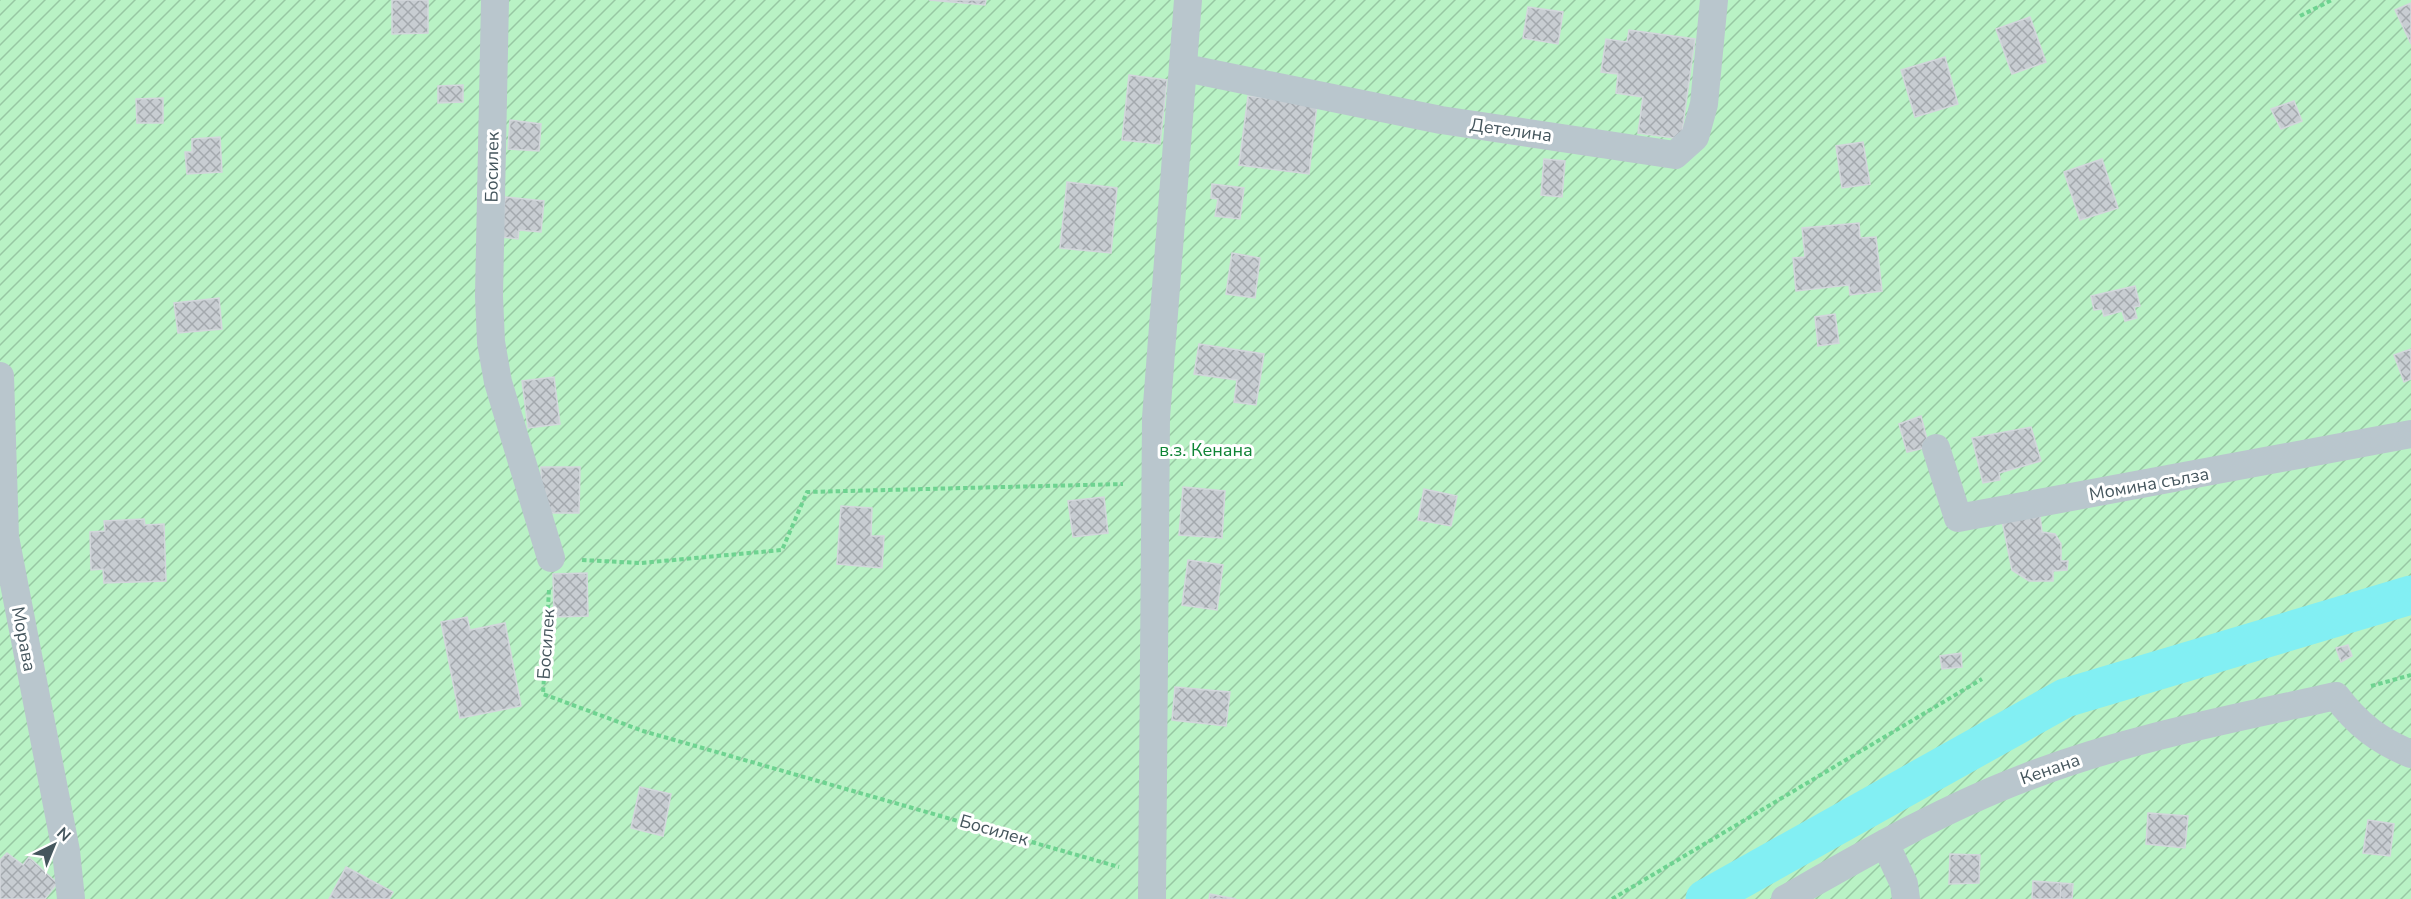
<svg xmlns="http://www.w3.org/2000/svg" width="2411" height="899" font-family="'Nunito Sans',sans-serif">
	<defs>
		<pattern id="garden-furrows" width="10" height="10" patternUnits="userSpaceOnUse" patternTransform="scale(1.5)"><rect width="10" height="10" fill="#b9f2c5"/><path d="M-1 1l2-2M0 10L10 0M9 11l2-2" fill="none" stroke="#98c7a3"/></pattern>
		<pattern id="building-cross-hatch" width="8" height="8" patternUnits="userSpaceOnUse" patternTransform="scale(1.5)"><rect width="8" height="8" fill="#c8cdd2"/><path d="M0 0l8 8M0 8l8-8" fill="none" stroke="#a4a9ae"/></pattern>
	</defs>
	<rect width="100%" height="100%" fill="#f1eeef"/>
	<path fill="url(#garden-furrows)" d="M 0,0 L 2411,0 L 2411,899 L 0,899 Z"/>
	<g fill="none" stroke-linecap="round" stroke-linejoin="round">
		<path stroke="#82eff3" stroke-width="39" d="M 1705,899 L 2065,698 L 2411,595"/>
	</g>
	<path fill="url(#building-cross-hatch)" stroke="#d2d6db" stroke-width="1.5" d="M 392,0 L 428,0 L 428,33 L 392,34 Z
		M 929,0 L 986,0 L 985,5 Z
		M 2411,3 L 2411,44 L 2395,10 Z
		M 1528,7 L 1563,12 L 1558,44 L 1523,38 Z
		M 2030,17 L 2046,62 L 2012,74 L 1996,29 Z
		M 1629,30 L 1695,39 L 1681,139 L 1638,133 L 1643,97 L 1616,93 L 1618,74 L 1601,72 L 1606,39 L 1627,42 Z
		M 1945,57 L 1958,104 L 1915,117 L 1901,70 Z
		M 1129,75 L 1167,80 L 1160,144 L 1122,140 Z
		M 463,85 L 463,102 L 438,103 L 438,86 Z
		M 1248,96 L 1317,104 L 1309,174 L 1239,165 Z
		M 163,98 L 163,123 L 137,123 L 136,99 Z
		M 2294,101 L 2302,121 L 2281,129 L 2271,109 Z
		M 510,120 L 541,124 L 539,151 L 508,149 Z
		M 220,137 L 222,172 L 187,174 L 185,152 L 192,152 L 192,139 Z
		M 1863,142 L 1870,184 L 1842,188 L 1836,146 Z
		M 1544,159 L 1565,161 L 1562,197 L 1541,195 Z
		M 2102,159 L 2118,208 L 2080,220 L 2064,172 Z
		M 1067,182 L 1117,188 L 1111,253 L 1060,248 Z
		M 1212,184 L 1244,188 L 1240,219 L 1215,216 L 1218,199 L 1211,198 Z
		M 505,197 L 544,201 L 541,232 L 519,230 L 518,239 L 502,237 Z
		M 1859,223 L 1860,238 L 1876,237 L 1882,291 L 1850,295 L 1849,285 L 1796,291 L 1793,258 L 1805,257 L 1802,228 Z
		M 1232,253 L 1260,258 L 1255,298 L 1226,294 Z
		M 2135,286 L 2140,306 L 2134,307 L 2137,318 L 2125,321 L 2122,311 L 2104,316 L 2102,309 L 2094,310 L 2091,296 Z
		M 219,298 L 222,329 L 178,333 L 174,303 Z
		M 1835,314 L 1839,343 L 1818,346 L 1815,317 Z
		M 1199,344 L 1264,354 L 1256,405 L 1234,402 L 1237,380 L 1194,374 Z
		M 2411,349 L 2411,379 L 2404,382 L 2394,355 Z
		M 554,377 L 560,424 L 528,428 L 522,381 Z
		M 1921,416 L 1929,447 L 1907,452 L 1899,424 Z
		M 2031,427 L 2041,461 L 1999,473 L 2000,480 L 1983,483 L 1972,438 Z
		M 541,467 L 580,467 L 579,513 L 541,513 Z
		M 1183,487 L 1225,491 L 1222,538 L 1179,535 Z
		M 1424,489 L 1457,496 L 1451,526 L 1418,520 Z
		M 1104,497 L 1108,533 L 1073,537 L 1068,501 Z
		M 841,506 L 872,508 L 871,536 L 884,536 L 882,568 L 837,564 Z
		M 2040,516 L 2042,532 L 2055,534 L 2061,544 L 2061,561 L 2068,561 L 2067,570 L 2053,571 L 2053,581 L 2029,581 L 2012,570 L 2002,521 Z
		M 144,519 L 145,525 L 164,524 L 166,581 L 104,583 L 103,569 L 91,570 L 90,532 L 105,531 L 104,521 Z
		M 1188,560 L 1223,565 L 1217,610 L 1182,605 Z
		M 587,573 L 588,616 L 554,617 L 553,574 Z
		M 467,617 L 470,630 L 505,623 L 521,706 L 460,718 L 441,622 Z
		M 2348,645 L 2352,656 L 2341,662 L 2336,648 Z
		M 1961,653 L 1962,667 L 1942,669 L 1940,656 Z
		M 1175,687 L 1230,692 L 1226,726 L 1172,720 Z
		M 640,787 L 671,794 L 663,836 L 631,828 Z
		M 2148,813 L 2188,816 L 2185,848 L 2146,844 Z
		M 2368,820 L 2394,824 L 2390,856 L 2363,853 Z
		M 7,853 L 23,865 L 29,857 L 57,883 L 45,899 L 0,899 L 0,860 Z
		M 1950,854 L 1980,855 L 1979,883 L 1949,884 Z
		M 346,867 L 393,892 L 389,899 L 329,899 Z
		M 2033,881 L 2061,883 L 2060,899 L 2032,899 Z
		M 2061,883 L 2073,884 L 2072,899 L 2060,899 Z
		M 1210,894 L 1236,899 L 1209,899 Z"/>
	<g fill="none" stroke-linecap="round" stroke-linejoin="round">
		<path stroke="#6ed390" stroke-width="4" stroke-dasharray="4.5 3" stroke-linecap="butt" d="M 2300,16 L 2332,0
			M 582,560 L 641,563 L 782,550 L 807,492 L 1123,484
			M 549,590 L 543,694 L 643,731 L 1119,867
			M 2371,686 L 2411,675
			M 1612,899 L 1982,679"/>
		<path stroke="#b9c6cd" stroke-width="28" d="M 495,0 L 489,296 L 491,342 L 498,382 L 551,558
			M 1185,68 L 1441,120 L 1675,155 L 1695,137 L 1704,104 L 1714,0
			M 0,376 L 5,537 L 66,851 L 71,899
			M 1936,448 L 1958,518 L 2411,434
			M 1885,843 L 1904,884 L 1906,899
			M 1152,899 L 1156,418 L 1188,0
			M 1785,899 C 1863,855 1940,810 2024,778 C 2125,739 2231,719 2336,696 C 2357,724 2379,741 2411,754"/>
	</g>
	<g text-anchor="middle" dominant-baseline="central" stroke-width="6" stroke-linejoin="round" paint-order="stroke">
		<g font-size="18" fill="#45565d" stroke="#fff">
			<text transform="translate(1511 130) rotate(8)">Детелина</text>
			<text transform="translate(492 167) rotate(-89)">Босилек</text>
			<text transform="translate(2149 484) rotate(-10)">Момина сълза</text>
			<text transform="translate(24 639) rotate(79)">Морава</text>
			<text transform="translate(546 644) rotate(-86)">Босилек</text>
			<text transform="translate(2050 769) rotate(-19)">Кенана</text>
			<text transform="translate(994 830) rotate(16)">Босилек</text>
		</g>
		<g font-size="18" fill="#0f8536" stroke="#fff">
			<text x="1206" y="450">в.з. Кенана</text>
		</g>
	</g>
	<g transform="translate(54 845) rotate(43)" stroke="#ffffff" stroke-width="4.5" paint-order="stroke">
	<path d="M0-4.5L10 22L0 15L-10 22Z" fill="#45565d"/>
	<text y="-9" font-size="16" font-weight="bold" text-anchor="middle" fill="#45565d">N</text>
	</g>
</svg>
